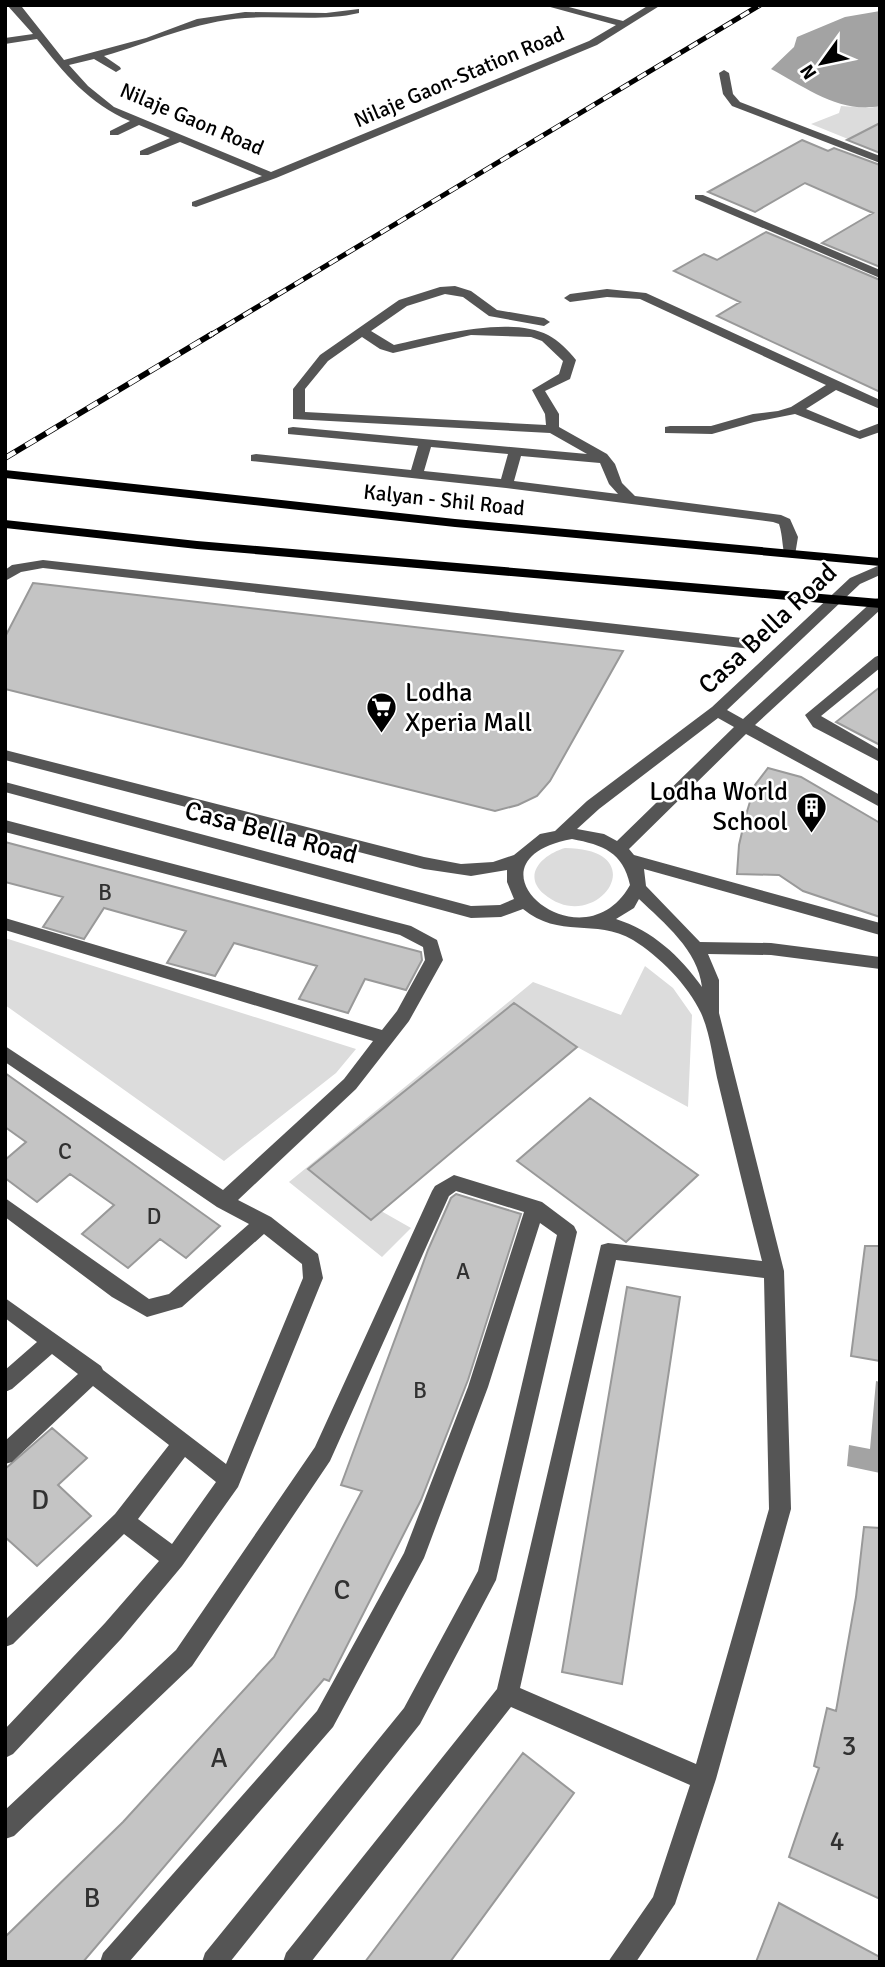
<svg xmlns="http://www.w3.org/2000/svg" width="885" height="1967" font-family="Signika,sans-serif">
	<rect width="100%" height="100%" fill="#fff"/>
	<path fill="#dcdcdc" d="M 841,106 L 869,108 L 880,106 L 880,152 L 811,124 L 839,113 Z
		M 565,848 C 658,849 596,938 544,894 C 521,874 544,854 565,848 Z
		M 5,938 L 356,1049 L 336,1073 L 224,1161 L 5,1005 Z
		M 645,966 L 673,988 L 692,1015 L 688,1107 L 577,1047 L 514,1003 L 309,1170 L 411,1228 L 382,1257 L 289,1182 L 533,982 L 621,1015 Z"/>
	<path fill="#a3a3a3" d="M 880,11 L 880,106 C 840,114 805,87 771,69 L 794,47 L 797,37 L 845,17 Z
		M 876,1381 L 880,1382 L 880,1473 L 847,1466 L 849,1445 L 870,1449 Z"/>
	<path fill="#c4c4c4" stroke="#999" stroke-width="2" d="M 880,123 L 880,153 L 847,140 Z
		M 802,140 L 828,151 L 834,148 L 880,165 L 880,267 L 822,243 L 873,213 L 805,183 L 755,212 L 708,192 Z
		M 766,232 L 880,280 L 880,392 L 717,316 L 740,302 L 674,271 L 704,254 L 717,260 Z
		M 33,583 L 623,651 L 550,781 L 537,796 L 518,805 L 495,811 L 5,689 L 5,637 Z
		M 880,687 L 880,745 L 836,722 Z
		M 768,768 L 801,777 L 880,823 L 880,917 L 803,891 L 779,875 L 737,874 L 739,845 L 746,815 L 755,785 Z
		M 5,842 L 421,952 L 422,960 L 406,990 L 365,979 L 348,1013 L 299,999 L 317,966 L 234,943 L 215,976 L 167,963 L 186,931 L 104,908 L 84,939 L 43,927 L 63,897 L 5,882 Z
		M 514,1003 L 577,1047 L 371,1220 L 308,1169 Z
		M 5,1073 L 129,1161 L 220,1226 L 186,1258 L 160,1239 L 128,1268 L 82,1234 L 114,1205 L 70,1174 L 37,1202 L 5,1178 L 5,1160 L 26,1142 L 5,1127 Z
		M 590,1098 L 698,1175 L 626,1242 L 517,1161 Z
		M 456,1194 L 521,1214 L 468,1380 L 421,1500 L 329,1681 L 324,1679 L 83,1962 L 5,1962 L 5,1937 L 123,1822 L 274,1657 L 362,1491 L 341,1485 L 428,1250 L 451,1198 Z
		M 865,1246 L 880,1246 L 880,1361 L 851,1356 Z
		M 627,1287 L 680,1297 L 622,1684 L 562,1672 Z
		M 52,1428 L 87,1458 L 58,1485 L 91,1516 L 37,1566 L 5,1537 L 5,1469 Z
		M 864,1527 L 880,1528 L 880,1899 L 789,1857 L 819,1768 L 814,1766 L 827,1708 L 836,1711 L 856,1597 Z
		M 523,1753 L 574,1793 L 450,1962 L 365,1962 Z
		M 779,1903 L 880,1957 L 880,1962 L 756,1962 Z"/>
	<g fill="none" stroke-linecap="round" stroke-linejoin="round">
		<path fill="#555" fill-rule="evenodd" d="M 7,5 L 22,7 L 64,60 L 146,38 L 197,19 L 245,12 L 326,13 L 359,9 L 359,13 C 320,22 283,15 245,18 C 196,21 150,43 104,56 L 120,67 L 121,69 L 116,72 L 94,59 L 69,65 L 88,86 L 114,107 L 271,172 L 589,41 L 616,25 L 543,5 L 561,5 L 623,21 L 649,5 L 661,5 L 597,45 L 276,178 L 196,207 L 192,206 L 192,202 L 262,176 L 180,142 L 148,155 L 140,155 L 140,151 L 170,138 L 139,125 L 118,135 L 110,135 L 110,131 L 130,121 C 89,104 64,73 37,39 L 5,44 L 5,38 L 33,34 Z
			M 724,70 L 729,73 L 733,94 L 740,102 L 880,156 L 880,163 L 732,106 L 723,94 L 719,73 Z
			M 695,195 L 703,195 L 880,270 L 880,278 L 695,199 Z
			M 455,286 L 471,291 L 497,310 L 544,318 L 550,322 L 544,326 L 489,316 L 463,297 L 445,294 L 407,306 L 371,331 L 394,345 C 434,336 510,315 548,335 C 558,340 569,351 576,360 L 570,379 L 545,391 L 559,414 L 559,427 L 607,454 L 615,464 L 622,483 L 635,496 L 781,515 L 790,519 L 798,537 L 795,555 L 785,555 C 782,548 783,536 779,524 L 773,522 L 506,488 L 251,461 L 251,455 L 256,454 L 411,470 L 418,446 L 288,434 L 288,428 L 293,427 L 587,454 L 550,433 L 293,419 L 293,389 L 320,355 L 399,300 L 440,287 ZM 471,335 L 531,337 L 542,341 L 563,361 L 559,374 L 532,390 L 545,414 L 546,425 L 305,412 L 305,389 L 328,361 L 362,337 L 380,349 L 393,353 ZM 431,447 L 508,454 L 501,479 L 424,471 ZM 521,456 L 600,463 L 609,484 L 618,494 L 514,481 Z
			M 607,289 L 646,293 L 880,400 L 880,409 L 836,390 L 806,409 L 859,431 L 880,423 L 880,432 L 860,439 L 795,414 L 754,422 L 712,434 L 665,433 L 665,427 L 670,426 L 711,426 L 753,414 L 778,411 L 791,407 L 826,385 L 640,299 L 607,297 L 570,302 L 564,298 L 570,294 Z
			M 43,560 L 751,639 L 758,644 L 751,649 L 43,568 L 21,572 L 5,581 L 5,570 L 12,565 Z
			M 880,565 L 880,575 L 860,584 L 727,710 L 743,719 L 875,599 L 880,598 L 880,610 L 755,725 L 880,795 L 880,807 L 746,734 L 629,849 L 634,855 L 880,923 L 880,935 L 644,869 L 646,886 L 700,942 L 771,943 L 880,957 L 880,969 L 771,955 L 708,954 L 719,980 L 719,1013 L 784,1271 L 791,1509 L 716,1779 L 675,1904 L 636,1962 L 608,1962 L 653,1897 L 690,1785 L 511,1707 L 311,1962 L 283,1962 L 286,1953 L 497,1689 L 601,1245 L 608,1243 L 762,1261 C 747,1203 733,1144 719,1086 C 713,1063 711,1035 701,1013 C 688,985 659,956 633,940 C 595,918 559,939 523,909 L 501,917 L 471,918 L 5,792 L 5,782 L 471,906 L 500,905 L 514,899 L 507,882 L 507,870 L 471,876 L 424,869 L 5,760 L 5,750 L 424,857 L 461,864 L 493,862 L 514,855 L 540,834 L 555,831 L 587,801 L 712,707 L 850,578 ZM 718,718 L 734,727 L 617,841 L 604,834 L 577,829 L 599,809 ZM 572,839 C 603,845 623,852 630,885 C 582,971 454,861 572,839 ZM 639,899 C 664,923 698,950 702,987 C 680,956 653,931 616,919 L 634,908 ZM 616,1260 L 764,1278 L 769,1509 L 696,1764 L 520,1688 Z
			M 880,655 L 880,668 L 821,716 L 880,750 L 880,762 L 813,727 L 805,715 L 875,657 Z
			M 5,820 L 411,926 L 437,940 L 443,960 L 409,1021 L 356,1089 L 238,1200 L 271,1217 L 318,1254 L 323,1278 L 238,1487 L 182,1566 L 121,1639 L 13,1754 L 5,1758 L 5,1729 L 105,1623 L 159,1561 L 124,1534 L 13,1644 L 5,1647 L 5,1620 L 115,1514 L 169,1445 L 93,1386 L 12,1462 L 5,1464 L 5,1441 L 78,1374 L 52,1354 L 12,1389 L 5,1392 L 5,1370 L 37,1342 L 5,1318 L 5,1298 L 101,1366 L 103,1370 L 226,1464 L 303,1278 L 302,1264 L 264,1234 L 182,1307 L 147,1317 L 112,1297 L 5,1217 L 5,1198 L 149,1299 L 169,1294 L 249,1224 L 217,1207 L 5,1062 L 5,1046 L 223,1190 L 344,1079 L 373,1041 L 5,930 L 5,918 L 382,1030 L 397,1011 L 425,960 L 423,947 L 400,935 L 5,832 ZM 185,1457 L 216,1482 L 172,1544 L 138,1519 Z
			M 454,1175 L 542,1202 L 574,1226 L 577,1232 L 496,1580 L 420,1724 L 230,1962 L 202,1962 L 205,1953 L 404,1708 L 478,1571 L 557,1235 L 540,1223 L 488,1387 L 424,1558 L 333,1727 L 129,1962 L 100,1962 L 103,1953 L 317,1711 L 404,1553 L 468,1387 L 524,1212 L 456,1191 L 449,1196 L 330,1461 L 192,1666 L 14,1836 L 5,1839 L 5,1810 L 176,1650 L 315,1447 L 432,1191 L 435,1186 Z"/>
		<path fill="#000" fill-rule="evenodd" d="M 5,470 L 455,519 L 880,558 L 880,566 L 455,527 L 5,478 Z
			M 5,520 L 197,541 L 880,599 L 880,608 L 197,549 L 5,528 Z"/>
		<defs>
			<path id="rail-far1" d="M 209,336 L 760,5"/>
			<path id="rail" d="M 5,458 L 212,334"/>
		</defs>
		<use href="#rail-far1" stroke="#000" stroke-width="5"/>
		<use href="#rail" stroke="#000" stroke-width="6"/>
		<use href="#rail-far1" stroke="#fff" stroke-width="3.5" stroke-dasharray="10" stroke-linecap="butt"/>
		<use href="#rail" stroke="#fff" stroke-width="4.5" stroke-dasharray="12" stroke-linecap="butt"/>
	</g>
	<defs>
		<symbol id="supermarket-pin" viewBox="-11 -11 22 30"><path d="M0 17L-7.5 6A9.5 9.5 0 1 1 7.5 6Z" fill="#000" stroke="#fff"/><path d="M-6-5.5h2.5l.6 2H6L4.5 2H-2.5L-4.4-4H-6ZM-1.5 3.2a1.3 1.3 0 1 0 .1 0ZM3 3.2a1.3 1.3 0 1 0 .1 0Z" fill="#fff"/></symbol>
		<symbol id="building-pin" viewBox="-11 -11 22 30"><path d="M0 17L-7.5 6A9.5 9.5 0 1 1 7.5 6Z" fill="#000" stroke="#fff"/><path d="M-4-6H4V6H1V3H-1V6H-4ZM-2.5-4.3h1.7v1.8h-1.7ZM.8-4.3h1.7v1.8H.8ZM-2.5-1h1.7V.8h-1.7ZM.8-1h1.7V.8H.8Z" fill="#fff"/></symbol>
	</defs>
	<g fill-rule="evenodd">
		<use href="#supermarket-pin" x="364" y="690" width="35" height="47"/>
		<use href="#building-pin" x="794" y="790" width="35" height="47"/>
	</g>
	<g text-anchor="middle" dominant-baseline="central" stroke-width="5" stroke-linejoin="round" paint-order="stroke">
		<g font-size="21" fill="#000" stroke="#fff">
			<text transform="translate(459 77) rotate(-23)">Nilaje Gaon-Station Road</text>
			<text transform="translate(192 119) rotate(23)">Nilaje Gaon Road</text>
			<text transform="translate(444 500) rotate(6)">Kalyan - Shil Road</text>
		</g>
		<g font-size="23" fill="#313131">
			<text x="105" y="892">B</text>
			<text x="65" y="1151">C</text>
			<text x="154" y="1216">D</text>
			<text x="463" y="1271">A</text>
			<text x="420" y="1390">B</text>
		</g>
		<g font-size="26" fill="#000" stroke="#fff">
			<text transform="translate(768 629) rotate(-43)">Casa Bella Road</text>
			<text transform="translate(271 833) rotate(15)">Casa Bella Road</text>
		</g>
		<g font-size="26" fill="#000" stroke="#fff" text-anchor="start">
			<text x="405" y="693">Lodha<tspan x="405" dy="30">Xperia Mall</tspan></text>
			<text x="788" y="792" text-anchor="end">Lodha World<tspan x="788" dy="30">School</tspan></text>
		</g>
		<g font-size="28" fill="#313131">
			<text x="40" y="1500">D</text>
			<text x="342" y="1590">C</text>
			<text x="849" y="1746">3</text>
			<text x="219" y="1758">A</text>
			<text x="837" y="1841">4</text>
			<text x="92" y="1898">B</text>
		</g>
	</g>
	<rect width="885" height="1967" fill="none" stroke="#000000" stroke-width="14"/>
	<g transform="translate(822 63) rotate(237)" stroke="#ffffff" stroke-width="5" paint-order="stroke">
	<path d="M0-5L12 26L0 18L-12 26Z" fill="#000000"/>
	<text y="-10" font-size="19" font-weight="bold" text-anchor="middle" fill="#000000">N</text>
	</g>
</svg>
